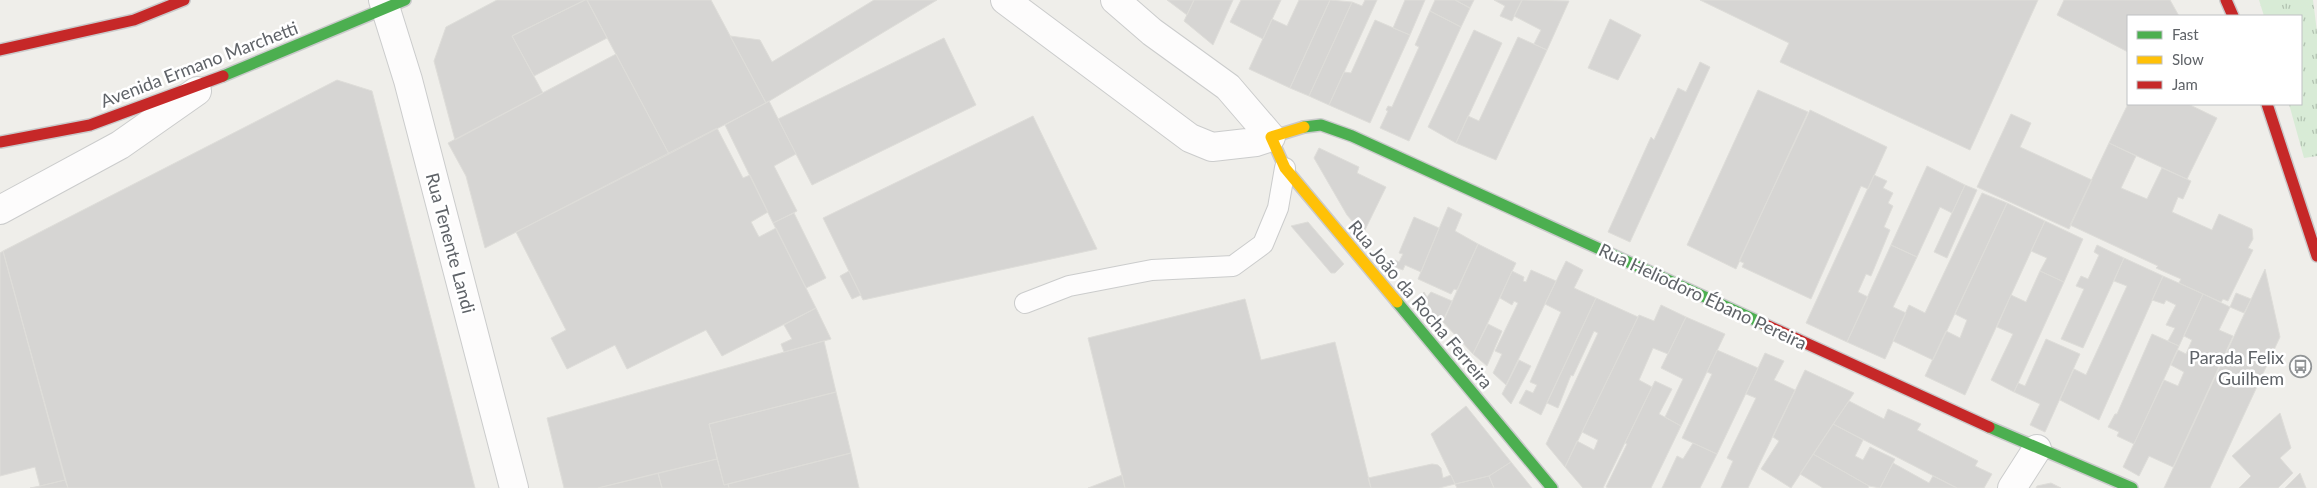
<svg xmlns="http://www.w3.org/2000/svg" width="2317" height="488" font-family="Lato,sans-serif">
	<defs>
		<pattern id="park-tufts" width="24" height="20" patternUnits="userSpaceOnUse" patternTransform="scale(1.25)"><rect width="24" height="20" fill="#d8ebd6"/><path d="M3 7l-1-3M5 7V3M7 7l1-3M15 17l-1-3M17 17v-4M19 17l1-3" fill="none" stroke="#b2c2b1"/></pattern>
	</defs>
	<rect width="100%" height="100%" fill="#efeeea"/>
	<path fill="url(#park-tufts)" d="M 2259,0 L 2313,0 L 2317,32 L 2317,156 L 2304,158 L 2289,104 L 2301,104 L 2301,16 L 2264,16 Z"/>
	<path fill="#d6d5d3" stroke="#deddd9" d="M 497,0 L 585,0 L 512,36 L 543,93 L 455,140 L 434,61 L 446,27 Z
		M 585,0 L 587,0 L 607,38 L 534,76 L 512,36 Z
		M 587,0 L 711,0 L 766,103 L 669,154 Z
		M 874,0 L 937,0 L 766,103 L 730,36 L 760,40 L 772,62 Z
		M 1167,0 L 1194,0 L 1187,15 Z
		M 1194,0 L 1233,0 L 1213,45 L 1184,21 Z
		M 1241,0 L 1281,0 L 1263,39 L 1230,22 Z
		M 1299,0 L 1330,0 L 1290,88 L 1249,69 L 1272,19 L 1287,26 Z
		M 1330,0 L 1352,2 L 1309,96 L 1290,88 Z
		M 1365,0 L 1377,0 L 1329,105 L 1309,96 L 1352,2 L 1362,6 Z
		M 1405,0 L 1425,0 L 1410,35 L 1393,28 Z
		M 1435,0 L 1455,0 L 1470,8 L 1461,27 L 1430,11 Z
		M 1455,0 L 1474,0 L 1470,8 Z
		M 1494,0 L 1522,0 L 1512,21 L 1500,16 L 1505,6 Z
		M 1522,0 L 1569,1 L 1547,50 L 1534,44 L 1541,30 L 1514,16 Z
		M 1700,0 L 2038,0 L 1970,150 L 1780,62 L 1789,43 Z
		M 2064,0 L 2170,0 L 2179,16 L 2128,16 L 2128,52 L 2057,15 Z
		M 1430,11 L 1461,27 L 1409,141 L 1380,128 L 1388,111 L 1386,110 L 1388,106 L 1392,107 L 1419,47 L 1415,45 Z
		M 1610,19 L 1641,35 L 1618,80 L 1588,68 Z
		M 1375,20 L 1410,35 L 1370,123 L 1329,105 L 1344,72 L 1351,73 Z
		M 1474,30 L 1502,43 L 1456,143 L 1428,127 Z
		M 1518,37 L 1547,50 L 1496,160 L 1456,143 L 1468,116 L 1479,121 Z
		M 944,38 L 976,105 L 812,185 L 778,119 Z
		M 616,54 L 669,154 L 485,248 L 466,176 L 448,143 Z
		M 1700,62 L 1710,67 L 1630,242 L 1608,232 L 1651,137 L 1654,140 L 1678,88 L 1686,92 Z
		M 337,80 L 372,91 L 475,488 L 68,488 L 3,251 Z
		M 1758,90 L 1808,112 L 1736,269 L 1687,245 Z
		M 769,101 L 796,154 L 774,166 L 797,211 L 773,223 L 725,125 Z
		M 2128,104 L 2188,104 L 2217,118 L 2187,179 L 2109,143 Z
		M 1810,110 L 1887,147 L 1868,189 L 1861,186 L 1811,299 L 1742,267 L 1744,263 L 1739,261 Z
		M 2011,114 L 2031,123 L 2020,147 L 2092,180 L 2069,229 L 1977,187 Z
		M 1033,116 L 1097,249 L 863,300 L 823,218 Z
		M 717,128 L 743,178 L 750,175 L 768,212 L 751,222 L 759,237 L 776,228 L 816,308 L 722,356 L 706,330 L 627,369 L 615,345 L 567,369 L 551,338 L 566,330 L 516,232 Z
		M 2109,143 L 2136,156 L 2121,188 L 2147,199 L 2162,168 L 2191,181 L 2183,199 L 2178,197 L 2172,212 L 2212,230 L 2219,214 L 2252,229 L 2253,239 L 2248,248 L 2253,250 L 2228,301 L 2223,299 L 2221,302 L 2179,283 L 2181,279 L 2156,268 L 2158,266 L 2070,225 Z
		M 1319,148 L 1359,167 L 1357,173 L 1386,187 L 1363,234 L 1347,215 L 1314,158 Z
		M 1927,166 L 1965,185 L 1952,213 L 1940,207 L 1917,257 L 1891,245 Z
		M 1874,175 L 1887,181 L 1883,188 L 1893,193 L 1888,203 L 1893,206 L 1884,227 L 1890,230 L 1871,276 L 1866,274 L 1858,292 L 1868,297 L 1847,342 L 1806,323 Z
		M 1965,185 L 1977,190 L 1947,258 L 1934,252 Z
		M 1982,193 L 2007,203 L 1933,360 L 1893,341 L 1909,305 L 1925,313 Z
		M 2007,203 L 2045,221 L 1965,395 L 1925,376 L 1946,331 L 1960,338 L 1967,320 L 1955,314 Z
		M 1448,207 L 1462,214 L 1455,231 L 1478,244 L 1457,290 L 1454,289 L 1451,294 L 1418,279 Z
		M 794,213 L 826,278 L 806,288 L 773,223 Z
		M 1414,217 L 1439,228 L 1421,272 L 1405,265 L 1403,270 L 1392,266 L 1395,260 L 1399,262 L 1403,254 L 1399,253 Z
		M 2045,221 L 2083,239 L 2064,282 L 2040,271 L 2047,258 L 2031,251 Z
		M 1308,222 L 1344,264 L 1335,273 L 1331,273 L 1291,226 Z
		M 1478,244 L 1516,263 L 1473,354 L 1443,322 Z
		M 1891,245 L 1917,257 L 1893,307 L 1906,313 L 1885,359 L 1847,342 Z
		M 2097,245 L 2124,258 L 2083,348 L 2061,339 L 2084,289 L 2076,286 L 2081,276 L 2088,279 L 2099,255 L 2094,252 Z
		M 3,251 L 65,480 L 40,486 L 35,467 L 0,476 L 0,253 Z
		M 2124,258 L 2163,276 L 2099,420 L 2060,400 L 2074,369 L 2086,375 L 2127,286 L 2114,281 Z
		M 1566,261 L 1583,270 L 1574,288 L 1596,298 L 1541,415 L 1519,403 L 1526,390 L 1533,393 L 1537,385 L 1530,382 L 1561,312 L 1545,304 Z
		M 2265,269 L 2280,337 L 2210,488 L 2164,488 Z
		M 1531,270 L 1556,281 L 1506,385 L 1493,373 L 1502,354 L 1495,351 L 1518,303 L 1514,301 L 1512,305 L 1500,298 L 1512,271 L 1524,277 L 1523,281 L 1526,282 Z
		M 849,271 L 861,295 L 852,299 L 840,276 Z
		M 2040,271 L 2064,282 L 2014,392 L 1991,380 L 2013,334 L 1997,327 L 2011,295 L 2026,302 Z
		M 2163,276 L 2203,294 L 2179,346 L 2168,341 L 2175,328 L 2166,325 L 2176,305 L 2166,300 L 2164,304 L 2152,300 Z
		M 1424,292 L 1427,297 L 1431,292 L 1452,301 L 1440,327 L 1418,298 Z
		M 2236,293 L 2251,299 L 2244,313 L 2230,307 Z
		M 2203,294 L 2230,307 L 2219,330 L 2233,336 L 2173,467 L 2149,456 L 2139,476 L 2123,467 L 2164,380 L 2178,386 L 2184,372 L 2171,365 L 2178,350 L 2186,354 L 2192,340 L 2184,336 Z
		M 1596,298 L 1638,317 L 1565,467 L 1546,444 L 1598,333 L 1594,331 L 1573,376 L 1571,375 L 1558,408 L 1547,403 Z
		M 1245,299 L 1261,360 L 1335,342 L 1371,488 L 1125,488 L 1088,338 Z
		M 1661,305 L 1686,317 L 1668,354 L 1653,348 L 1639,380 L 1652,387 L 1603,488 L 1583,488 L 1565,467 L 1577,441 L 1594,450 L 1598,440 L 1582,432 L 1638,317 L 1639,315 L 1654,321 Z
		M 816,308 L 831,339 L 784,352 L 781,344 L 792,339 L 784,325 Z
		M 1686,317 L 1725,334 L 1681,426 L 1665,417 L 1683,379 L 1661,368 Z
		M 1488,324 L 1502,331 L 1487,366 L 1473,354 Z
		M 2152,334 L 2179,346 L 2134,444 L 2117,436 L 2119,432 L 2108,427 L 2115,414 L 2117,414 Z
		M 2046,339 L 2080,354 L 2045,432 L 2030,425 L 2040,404 L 2014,392 L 2018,383 L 2025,386 Z
		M 824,341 L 836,392 L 709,424 L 717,459 L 598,488 L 564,488 L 547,418 Z
		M 1717,350 L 1758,368 L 1717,454 L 1682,438 L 1712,374 L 1707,372 Z
		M 1765,353 L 1784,361 L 1774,380 L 1795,390 L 1748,488 L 1721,488 L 1733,461 L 1727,458 L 1756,398 L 1746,394 Z
		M 1519,360 L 1531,366 L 1511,404 L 1502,394 Z
		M 1805,370 L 1854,393 L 1791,488 L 1761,469 L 1779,441 L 1773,437 Z
		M 1655,381 L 1672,389 L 1659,414 L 1681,426 L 1651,488 L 1608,488 L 1606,487 L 1627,444 L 1625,443 Z
		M 836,392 L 851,453 L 724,485 L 709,424 Z
		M 1849,401 L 1884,419 L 1888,409 L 1921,424 L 1917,430 L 1978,461 L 1975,466 L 1992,474 L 1984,488 L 1957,488 L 1833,424 Z
		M 1466,406 L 1511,462 L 1489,476 L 1455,484 L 1431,434 Z
		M 2280,413 L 2291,448 L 2280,458 L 2293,473 L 2278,488 L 2239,488 L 2251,476 L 2232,456 Z
		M 1833,424 L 1863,440 L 1855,456 L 1863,460 L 1870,447 L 1895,459 L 1880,488 L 1869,486 L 1813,454 Z
		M 1693,443 L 1717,454 L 1700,488 L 1662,488 L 1677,456 L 1683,459 Z
		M 851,453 L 859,488 L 729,488 L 728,484 Z
		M 1813,454 L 1869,486 L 1868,488 L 1823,488 L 1800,474 Z
		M 717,459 L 724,485 L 728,484 L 729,488 L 662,488 L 658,473 Z
		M 1511,462 L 1532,488 L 1494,488 L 1489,476 Z
		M 1893,463 L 1929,483 L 1933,476 L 1957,488 L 1880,488 Z
		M 1432,464 L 1438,465 L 1441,468 L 1443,478 L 1451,475 L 1455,484 L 1439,488 L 1371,488 L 1368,478 Z
		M 658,473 L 662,488 L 598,488 Z
		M 2300,473 L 2306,488 L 2285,488 Z
		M 1122,475 L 1125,488 L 1088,488 Z
		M 1489,476 L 1494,488 L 1457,488 L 1455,484 Z
		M 65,480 L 68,488 L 30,488 L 40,486 Z
		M 2051,483 L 2061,488 L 2036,488 L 2037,486 Z"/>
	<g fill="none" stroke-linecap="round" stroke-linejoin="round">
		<defs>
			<path id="lane" d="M 1025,303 L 1069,286 L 1152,270 L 1233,266 L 1263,244 L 1278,208 L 1285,168"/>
			<path id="street" d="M 383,0 L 408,80 L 514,488
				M 1005,0 L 1190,138 L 1212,147 L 1256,142 L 1271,137 L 1228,87 L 1152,32 L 1115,0
				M 0,210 L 120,145 L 197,91
				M 2012,488 L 2037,449"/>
			<path id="fast" d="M 223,76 L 405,0
				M 1304,127 L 1321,125 L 1352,136 L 1764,324
				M 1397,302 L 1552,488
				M 1989,427 L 2132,488"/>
			<path id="slow" d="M 1304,127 L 1271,137 L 1285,168 L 1397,302"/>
			<path id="jam" d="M 2226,0 L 2233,16
				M 0,50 L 134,20 L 184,0
				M 2267,104 L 2317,256
				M 0,142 L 90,125 L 223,76
				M 1764,324 L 1989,427"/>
		</defs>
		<use href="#lane" stroke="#cbcccc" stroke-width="22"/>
		<use href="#street" stroke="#cbcccc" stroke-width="30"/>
		<use href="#fast" stroke="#cacacb" stroke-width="14"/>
		<use href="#slow" stroke="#cacacb" stroke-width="14"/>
		<use href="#jam" stroke="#cacacb" stroke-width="14"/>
		<use href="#lane" stroke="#fdfcfc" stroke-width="20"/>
		<use href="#street" stroke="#fdfcfc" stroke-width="28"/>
		<use href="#fast" stroke="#4caf50" stroke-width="11"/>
		<use href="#slow" stroke="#ffc107" stroke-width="11"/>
		<use href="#jam" stroke="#c62828" stroke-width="11"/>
	</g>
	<defs>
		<symbol id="bus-ring" viewBox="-11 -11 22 22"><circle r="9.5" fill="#fff" stroke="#919496" stroke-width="1.5"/><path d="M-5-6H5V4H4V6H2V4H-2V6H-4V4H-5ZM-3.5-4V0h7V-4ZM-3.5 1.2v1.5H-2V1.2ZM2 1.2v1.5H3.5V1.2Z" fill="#919496"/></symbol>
	</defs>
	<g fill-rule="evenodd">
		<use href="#bus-ring" x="2288" y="354" width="25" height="25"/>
	</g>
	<g text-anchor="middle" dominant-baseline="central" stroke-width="5" stroke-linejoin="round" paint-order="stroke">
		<g font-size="18" fill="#5f6368" stroke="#fff">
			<text transform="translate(199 64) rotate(-21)">Avenida Ermano Marchetti</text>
			<text transform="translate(451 243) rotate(75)">Rua Tenente Landi</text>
			<text transform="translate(1703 296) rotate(25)">Rua Heliodoro Ébano Pereira</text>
			<text transform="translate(1421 304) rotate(50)">Rua João da Rocha Ferreira</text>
		</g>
		<g font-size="18" fill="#5f6368" stroke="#fff" text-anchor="end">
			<text x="2284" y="357">Parada Felix<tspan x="2284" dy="21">Guilhem</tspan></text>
		</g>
	</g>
	<rect x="2127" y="15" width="175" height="90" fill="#ffffff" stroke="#bfc1c3"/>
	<rect x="2137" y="31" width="25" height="8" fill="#4caf50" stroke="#bfc1c3"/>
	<text x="2172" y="40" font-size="15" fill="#5f6368">Fast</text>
	<rect x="2137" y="56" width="25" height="8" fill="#ffc107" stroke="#bfc1c3"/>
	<text x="2172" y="65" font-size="15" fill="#5f6368">Slow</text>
	<rect x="2137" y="81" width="25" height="8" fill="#c62828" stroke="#bfc1c3"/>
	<text x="2172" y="90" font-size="15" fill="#5f6368">Jam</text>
</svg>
